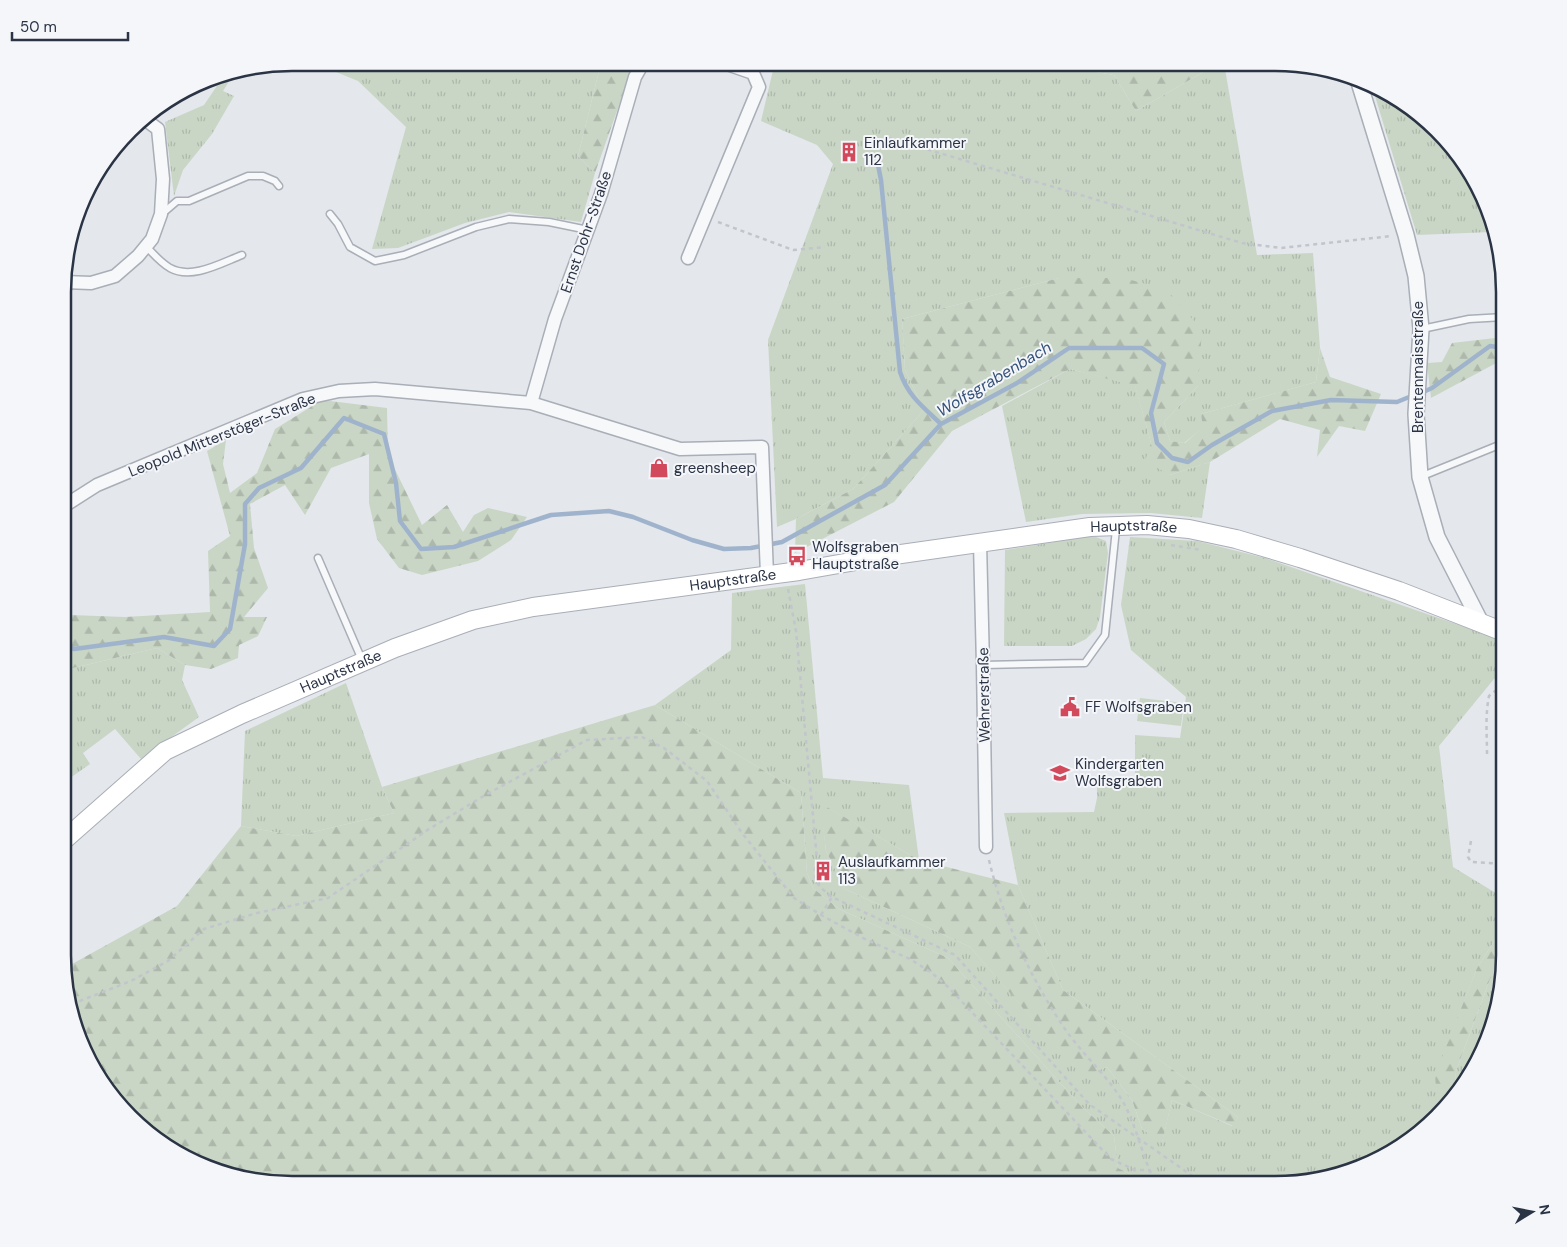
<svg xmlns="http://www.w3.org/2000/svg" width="1567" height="1247" font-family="'DM Sans',sans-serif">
	<defs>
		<pattern id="grass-tufts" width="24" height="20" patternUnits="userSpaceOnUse" patternTransform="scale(1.25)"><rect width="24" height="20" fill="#c9d6c5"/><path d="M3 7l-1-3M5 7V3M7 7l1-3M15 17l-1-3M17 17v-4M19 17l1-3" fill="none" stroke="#adb8ab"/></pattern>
		<pattern id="forest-firs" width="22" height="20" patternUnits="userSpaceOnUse" patternTransform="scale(1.25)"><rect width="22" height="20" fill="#c9d6c5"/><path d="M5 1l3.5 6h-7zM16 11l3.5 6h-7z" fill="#adb8ab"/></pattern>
	</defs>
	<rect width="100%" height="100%" fill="#e4e7ec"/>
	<path fill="url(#grass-tufts)" d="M 314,63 L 601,63 L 578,156 L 595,173 L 581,222 L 509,212 L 465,223 L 398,248 L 372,249 L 406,127 L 358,81 Z
		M 767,63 L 1043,63 L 1114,75 L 1136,111 L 1219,63 L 1224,63 L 1257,255 L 1313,253 L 1320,348 L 1316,382 L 1201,414 L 1204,427 L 1184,443 L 1170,441 L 1164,422 L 1198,386 L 1059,278 L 902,319 L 905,370 L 924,410 L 853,489 L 796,519 L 777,527 L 768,340 L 833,164 L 817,145 L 761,121 L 774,66 Z
		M 235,72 L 223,91 L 234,96 L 212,134 L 183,170 L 174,196 L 165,122 L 204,105 L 225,74 Z
		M 1372,86 L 1426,120 L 1481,191 L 1491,232 L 1417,235 Z
		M 1070,369 L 1135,385 L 1151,443 L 1170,475 L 1210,462 L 1202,518 L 1151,513 L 1082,514 L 1026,522 L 1002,406 Z
		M 1086,537 L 1096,537 L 1106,541 L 1108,553 L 1100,617 L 1096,629 L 1086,639 L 1072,646 L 1004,646 L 1005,550 Z
		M 1130,537 L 1197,541 L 1265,558 L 1491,636 L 1504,642 L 1504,677 L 1494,679 L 1439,746 L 1453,867 L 1504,898 L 1504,926 L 1477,968 L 1436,1075 L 1438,1113 L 1363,1167 L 1275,1184 L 1150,1184 L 1118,1168 L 1114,1136 L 1080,1105 L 948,958 L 839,909 L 813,888 L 807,873 L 801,793 L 655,705 L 731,650 L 732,593 L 805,584 L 823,778 L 909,785 L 919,860 L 821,804 L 826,851 L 845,889 L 970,947 L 1083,1076 L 1107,1067 L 1132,1100 L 1142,1129 L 1162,1142 L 1172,1100 L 1232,1126 L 1238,1117 L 1063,990 L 1018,885 L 1004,813 L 1094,812 L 1097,798 L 1097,781 L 1135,780 L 1135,735 L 1180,738 L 1186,697 L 1131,650 L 1121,605 Z
		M 157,648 L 185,665 L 182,680 L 199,717 L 141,759 L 115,729 L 83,753 L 90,764 L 63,783 L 64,662 L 69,669 Z
		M 346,683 L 382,787 L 394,813 L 296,836 L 241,826 L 245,731 Z
		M 1504,959 L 1504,970 L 1487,1043 L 1455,1094 L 1456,1071 L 1490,979 Z"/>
	<path fill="url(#forest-firs)" d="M 601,63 L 634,63 L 595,173 L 578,156 Z
		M 1043,63 L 1219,63 L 1136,111 L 1114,75 Z
		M 1059,278 L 1124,278 L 1167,290 L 1202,330 L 1198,386 L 1164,422 L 1170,441 L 1185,443 L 1203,427 L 1201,414 L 1316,382 L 1320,348 L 1330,377 L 1381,394 L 1365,431 L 1339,426 L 1317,457 L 1320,430 L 1280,419 L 1210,462 L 1170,475 L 1145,461 L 1151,443 L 1135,386 L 1070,369 L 952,431 L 894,502 L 795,553 L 796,519 L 853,489 L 924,410 L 905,370 L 902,319 Z
		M 1504,337 L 1504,363 L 1500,361 L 1431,398 L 1427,363 L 1442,362 L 1452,343 Z
		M 322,400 L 387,408 L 388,455 L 422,525 L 447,505 L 463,532 L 474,515 L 488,508 L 527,517 L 511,540 L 478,561 L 422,575 L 399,568 L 377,539 L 369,503 L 369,454 L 331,468 L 305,515 L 285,485 L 250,504 L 254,548 L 268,588 L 244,617 L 267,617 L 258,636 L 239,645 L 238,658 L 211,669 L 185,665 L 157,648 L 69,669 L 64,662 L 64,603 L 71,615 L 125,617 L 210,612 L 208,551 L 230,536 L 207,451 L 226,440 L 223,464 L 230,493 L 257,473 L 275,429 Z
		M 655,705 L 801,793 L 807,873 L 813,888 L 839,909 L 948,958 L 1080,1105 L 1114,1136 L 1118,1168 L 1150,1184 L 277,1184 L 205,1167 L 188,1151 L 184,1154 L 141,1127 L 86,1057 L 63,969 L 177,906 L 241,826 L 296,836 L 394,813 L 382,787 Z
		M 820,803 L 919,860 L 1018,885 L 1063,990 L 1238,1117 L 1233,1126 L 1172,1100 L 1162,1143 L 1142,1129 L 1132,1100 L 1107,1067 L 1083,1077 L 970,947 L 845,889 L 826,851 Z
		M 1504,926 L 1504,959 L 1490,979 L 1456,1071 L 1455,1094 L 1447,1106 L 1438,1113 L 1435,1075 L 1477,968 Z"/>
	<path fill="#c9d6c5" d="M 1140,698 L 1184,703 L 1181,726 L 1137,721 Z"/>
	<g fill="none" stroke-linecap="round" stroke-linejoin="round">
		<path stroke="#9fb4cc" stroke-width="4.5" d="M 878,165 L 881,180 L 900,372 C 908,396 923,407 941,424
			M 1421,393 L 1432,388 L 1490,346 L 1504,348
			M 64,643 L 74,649 L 164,637 L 214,646 L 230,629 L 245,544 L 245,504 L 259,488 L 301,468 L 344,418 L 384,434 L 396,483 L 400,521 L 421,549 L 454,547 L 551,515 L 609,511 L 633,517 L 692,540 L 724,549 L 751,548 L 782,542 L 885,485 L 941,424 L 1017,383 L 1069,348 L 1142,348 L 1164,364 L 1151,413 L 1157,443 L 1172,458 L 1188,462 L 1212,445 L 1272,411 L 1331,400 L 1397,402 L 1414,395"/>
		<defs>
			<path id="service" d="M 163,213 L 177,201 L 189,201 L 248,176 L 263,176 L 275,181 L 279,186
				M 330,214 L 338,224 L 350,247 L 375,261 L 404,255 L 476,227 L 509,219 L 549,222 L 588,230
				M 146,246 C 153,254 160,262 170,268 C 192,280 221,263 242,255
				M 1422,329 L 1469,319 L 1504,317
				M 1420,477 L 1504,443
				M 318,558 L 362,660
				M 983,665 L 1085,663 L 1105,635 L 1116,529"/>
			<path id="minor" d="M 688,258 L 759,87 L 753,73 L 724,63
				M 64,282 L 91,283 L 115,276 L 138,256 L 152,239 L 161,214 L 163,179 L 158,129 L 143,118
				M 531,403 L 555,319 L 601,194 L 635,77 L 643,63
				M 64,506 L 97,485 L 303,399 L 339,391 L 375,389 L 531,403 L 680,449 L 762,447 L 767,575
				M 980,543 L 983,665 L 986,847"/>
			<path id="tertiary" d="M 1358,79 L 1406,235 L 1416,276 L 1421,329 L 1416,414 L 1420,477 L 1437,537 L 1480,621"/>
			<g id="secondary">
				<path id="s1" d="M 63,841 L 165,751 L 242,714 L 395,648 L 473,620 L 533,607 L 799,571 L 873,558 L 1090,527 L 1147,525 L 1189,529 L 1236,539 L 1300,558 L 1399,591 L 1504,632"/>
			</g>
		</defs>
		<use href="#service" stroke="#a9aeb7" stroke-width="9"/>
		<use href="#minor" stroke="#a9aeb7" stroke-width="15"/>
		<use href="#tertiary" stroke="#a9aeb7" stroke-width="18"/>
		<use href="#secondary" stroke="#a9aeb7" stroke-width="20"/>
		<path stroke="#c2c5cb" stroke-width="2.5" stroke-dasharray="4 4" stroke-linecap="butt" d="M 889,138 L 1242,243 L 1281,248 L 1392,236
			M 718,222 L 793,250 L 825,247
			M 1171,545 L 1201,550
			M 788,589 L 796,631 L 817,860 C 811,880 817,885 832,897 L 955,955 L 1089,1104 L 1204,1184
			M 1487,754 C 1487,734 1485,716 1489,696 L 1504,684
			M 1471,841 L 1468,857 L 1471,862 L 1504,864
			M 989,860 C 1003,919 1029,975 1063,1026 C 1080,1052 1105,1073 1122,1100 C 1137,1126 1142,1157 1156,1184
			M 821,915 L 832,897
			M 72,1004 L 131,981 L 168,961 L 204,929 L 257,913 L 328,898 L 429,829 L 487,794 L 587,740 L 642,737 L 664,748 L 707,781 L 742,833 L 794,898 L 821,915 L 865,939 L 910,959 L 932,973 L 948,987 L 1111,1159 L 1135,1170 L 1149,1170"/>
		<use href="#service" stroke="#f7f8fa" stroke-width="6"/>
		<use href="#minor" stroke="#f7f8fa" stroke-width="12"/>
		<use href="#tertiary" stroke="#f7f8fa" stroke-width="15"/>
		<use href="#secondary" stroke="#fff" stroke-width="18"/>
	</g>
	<defs>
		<symbol id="building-bare" viewBox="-9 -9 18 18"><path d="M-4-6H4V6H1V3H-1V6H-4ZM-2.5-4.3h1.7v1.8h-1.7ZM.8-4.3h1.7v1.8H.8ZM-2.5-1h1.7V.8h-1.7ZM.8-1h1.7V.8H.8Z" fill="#d1495b" stroke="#f4f6f9" stroke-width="2.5" paint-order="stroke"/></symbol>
		<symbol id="shop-bare" viewBox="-9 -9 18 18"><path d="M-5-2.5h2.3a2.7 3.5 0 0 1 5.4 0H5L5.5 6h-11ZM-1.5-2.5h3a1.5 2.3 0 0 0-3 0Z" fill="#d1495b" stroke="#f4f6f9" stroke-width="2.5" paint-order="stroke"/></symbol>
		<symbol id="bus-bare" viewBox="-9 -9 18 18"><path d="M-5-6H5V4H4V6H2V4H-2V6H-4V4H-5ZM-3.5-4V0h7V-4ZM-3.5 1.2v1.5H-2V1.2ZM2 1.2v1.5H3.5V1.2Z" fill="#d1495b" stroke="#f4f6f9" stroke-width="2.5" paint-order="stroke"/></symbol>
		<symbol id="civic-bare" viewBox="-9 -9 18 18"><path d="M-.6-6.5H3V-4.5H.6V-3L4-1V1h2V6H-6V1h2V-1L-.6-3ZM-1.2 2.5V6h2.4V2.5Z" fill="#d1495b" stroke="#f4f6f9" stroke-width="2.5" paint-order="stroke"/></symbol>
		<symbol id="school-bare" viewBox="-9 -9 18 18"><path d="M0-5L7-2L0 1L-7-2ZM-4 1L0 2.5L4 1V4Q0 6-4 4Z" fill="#d1495b" stroke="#f4f6f9" stroke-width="2.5" paint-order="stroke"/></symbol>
	</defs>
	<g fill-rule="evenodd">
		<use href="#building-bare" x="835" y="138" width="28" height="28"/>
		<use href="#shop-bare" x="645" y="454" width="28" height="28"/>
		<use href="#bus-bare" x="783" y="542" width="28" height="28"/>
		<use href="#civic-bare" x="1056" y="693" width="28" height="28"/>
		<use href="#school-bare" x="1046" y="759" width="28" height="28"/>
		<use href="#building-bare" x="809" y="857" width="28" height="28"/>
	</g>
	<g text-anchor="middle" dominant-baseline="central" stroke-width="4" stroke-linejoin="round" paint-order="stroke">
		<g font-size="15" fill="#2b3445" stroke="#f4f6f9" text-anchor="start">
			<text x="864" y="143">Einlaufkammer<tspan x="864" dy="17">112</tspan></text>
			<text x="674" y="468">greensheep</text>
			<text x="812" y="547">Wolfsgraben<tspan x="812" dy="17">Hauptstraße</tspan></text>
			<text x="1085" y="707">FF Wolfsgraben</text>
			<text x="1075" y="764">Kindergarten<tspan x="1075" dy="17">Wolfsgraben</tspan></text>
			<text x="838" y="862">Auslaufkammer<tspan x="838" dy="17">113</tspan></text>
		</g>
		<g font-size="15" fill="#2b3445" stroke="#f4f6f9">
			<text transform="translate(586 232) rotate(-71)">Ernst Dohr-Straße</text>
			<text transform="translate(1418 367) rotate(-90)">Brentenmaisstraße</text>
			<text transform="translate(222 435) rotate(-22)">Leopold Mitterstöger-Straße</text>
			<text stroke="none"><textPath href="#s1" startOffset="1139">Hauptstraße</textPath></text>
			<text stroke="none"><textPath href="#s1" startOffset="734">Hauptstraße</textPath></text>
			<text stroke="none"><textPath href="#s1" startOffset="329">Hauptstraße</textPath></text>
			<text transform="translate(984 695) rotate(-91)">Wehrerstraße</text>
		</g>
		<g font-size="16" font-style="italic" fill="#34527a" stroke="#f4f6f9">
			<text transform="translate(994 379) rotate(-31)">Wolfsgrabenbach</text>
		</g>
	</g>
	<path d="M0 0H1567V1247H0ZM292 71H1275A221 221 0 0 1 1496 292V955A221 221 0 0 1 1275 1176H292A221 221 0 0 1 71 955V292A221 221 0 0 1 292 71Z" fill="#f4f6f9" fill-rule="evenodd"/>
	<path fill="none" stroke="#2b3445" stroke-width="2.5" d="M292 71H1275A221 221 0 0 1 1496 292V955A221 221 0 0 1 1275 1176H292A221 221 0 0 1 71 955V292A221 221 0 0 1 292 71Z"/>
	<g transform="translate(1532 1212) rotate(80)" stroke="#f4f6f9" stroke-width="4" paint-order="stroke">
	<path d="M0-4L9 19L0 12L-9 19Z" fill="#2b3445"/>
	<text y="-8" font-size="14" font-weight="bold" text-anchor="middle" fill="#2b3445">N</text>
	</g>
	<path d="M12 32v8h116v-8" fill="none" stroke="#2b3445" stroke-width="2.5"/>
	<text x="20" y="32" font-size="15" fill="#2b3445" stroke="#f4f6f9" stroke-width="4" paint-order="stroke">50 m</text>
</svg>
